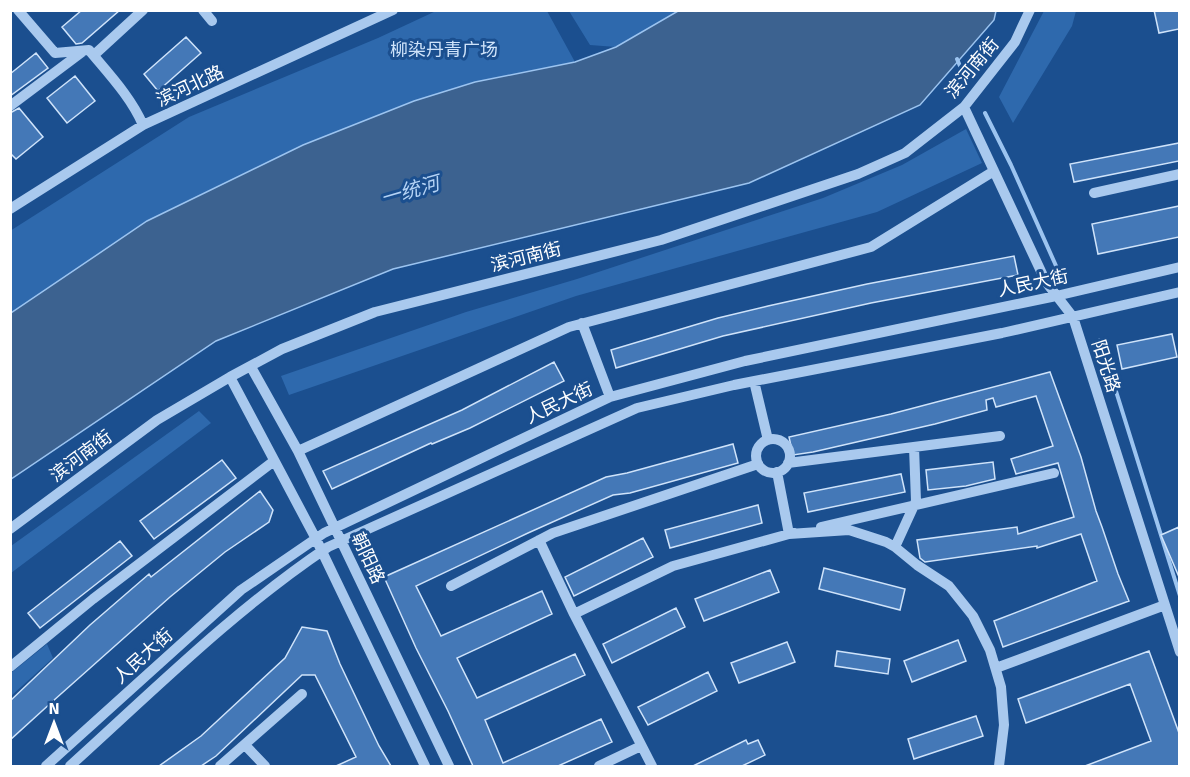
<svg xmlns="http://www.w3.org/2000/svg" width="1190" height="777" font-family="Signika,'Noto Sans SC',sans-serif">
	<rect width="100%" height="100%" fill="#1b4f8f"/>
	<path fill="#2e69ad" d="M 436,11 L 547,11 L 575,62 L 475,82 L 414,101 L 147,221 L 11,313 L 10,231 L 189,117 L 378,38 Z
		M 569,11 L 678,11 L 616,47 L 590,45 Z
		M 1044,11 L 1076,11 L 1072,26 L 1013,123 L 999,97 Z
		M 966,129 L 982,163 L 877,212 L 576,296 L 289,395 L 281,376 L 466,312 L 577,279 L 823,198 L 902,165 Z
		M 199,411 L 211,423 L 11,573 L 11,546 Z
		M 47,644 L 53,658 L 11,696 L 11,673 Z"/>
	<path fill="#3c6290" stroke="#9cc4f0" stroke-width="1.5" d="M 678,11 L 996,11 L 994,20 L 920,105 L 749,183 L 393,269 L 216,341 L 11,479 L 11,313 L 147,221 L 303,145 L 414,101 L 475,82 L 575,62 L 616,47 Z"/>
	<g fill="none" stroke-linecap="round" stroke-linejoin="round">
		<path stroke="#9cc4f0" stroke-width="4" d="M 957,59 L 966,80
			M 985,113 L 1011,165 L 1061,277
			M 1100,340 L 1180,596"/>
	</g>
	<path fill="#4478b7" stroke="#cfe3fa" stroke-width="1.5" d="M 82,10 L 120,10 L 82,43 L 76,44 L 62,27 Z
		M 1154,10 L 1179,10 L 1179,29 L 1159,33 Z
		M 186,37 L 201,53 L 158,91 L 144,74 Z
		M 36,53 L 48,68 L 10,96 L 10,74 Z
		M 75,76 L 95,101 L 67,123 L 47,98 Z
		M 19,108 L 43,137 L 16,159 L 10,153 L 10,113 Z
		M 1179,143 L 1179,161 L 1074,182 L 1070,164 Z
		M 1179,206 L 1179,237 L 1098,254 L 1092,224 Z
		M 1014,256 L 1018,275 L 871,303 L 723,336 L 616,368 L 611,350 L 718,318 L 768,306 L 867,284 Z
		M 1172,334 L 1177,357 L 1122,369 L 1117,345 Z
		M 554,362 L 564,381 L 470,428 L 432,444 L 431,443 L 332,489 L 323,471 L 462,410 Z
		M 1050,372 L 1081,457 L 1096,511 L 1102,527 L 1118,574 L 1129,601 L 1003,647 L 994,621 L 1097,581 L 1081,534 L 1037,548 L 1037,546 L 925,562 L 920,558 L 917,540 L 1017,527 L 1018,534 L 1074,517 L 1058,463 L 1016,474 L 1011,459 L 1053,446 L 1036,396 L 996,407 L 993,398 L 986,400 L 987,410 L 935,424 L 813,452 L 793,455 L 789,437 L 891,414 Z
		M 733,444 L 738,463 L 630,493 L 613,495 L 528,533 L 416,586 L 441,636 L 542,591 L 552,614 L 457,658 L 477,698 L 575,654 L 585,675 L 485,720 L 503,763 L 601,719 L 612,742 L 558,766 L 473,766 L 448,711 L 416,648 L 384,577 L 606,477 L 627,473 Z
		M 222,460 L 236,478 L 154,539 L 140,521 Z
		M 993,462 L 995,479 L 966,486 L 928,490 L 926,470 Z
		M 901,474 L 905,492 L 808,512 L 804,493 Z
		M 260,491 L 273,510 L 269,522 L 225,552 L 170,597 L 53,701 L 10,740 L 10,701 L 90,625 L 149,574 L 151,577 Z
		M 758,505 L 762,523 L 670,548 L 665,530 Z
		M 1179,527 L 1179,577 L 1161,535 Z
		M 643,538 L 653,557 L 574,596 L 565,577 Z
		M 120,541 L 132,556 L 40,628 L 28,613 Z
		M 824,568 L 905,589 L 900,610 L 819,589 Z
		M 770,570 L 779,592 L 704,621 L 695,599 Z
		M 676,608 L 685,627 L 612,663 L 603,644 Z
		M 302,627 L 327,631 L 340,664 L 379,746 L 391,766 L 336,766 L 356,757 L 315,675 L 302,675 L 216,756 L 201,766 L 159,766 L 201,736 L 285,658 Z
		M 958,640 L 966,661 L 912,682 L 904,661 Z
		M 787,642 L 795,662 L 739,683 L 731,663 Z
		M 837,651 L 890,659 L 888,674 L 835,666 Z
		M 1149,651 L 1179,733 L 1179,766 L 1085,766 L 1151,741 L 1130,684 L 1026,723 L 1018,699 Z
		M 708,672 L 717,691 L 648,725 L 638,707 Z
		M 976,716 L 983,736 L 914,759 L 908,739 Z
		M 746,740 L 748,744 L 758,740 L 765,755 L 742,766 L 693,766 Z"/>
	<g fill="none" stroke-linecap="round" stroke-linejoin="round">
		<path stroke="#a9c9ee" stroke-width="10" d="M 18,10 L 55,53 L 89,50 C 108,73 131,97 143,125
			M 203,10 L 212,21
			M 94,55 L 143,10
			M 10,106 L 82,52
			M 964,107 L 1046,282 L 1073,317 L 1180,652
			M 1094,193 L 1180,174
			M 10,209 L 143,125 L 393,10
			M 582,323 L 610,397
			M 251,367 L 298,451 L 449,766
			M 230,377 L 316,539 L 425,766
			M 754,381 L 768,440
			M756 456a17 17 0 1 1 34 0a17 17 0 1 1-34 0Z
			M 298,451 L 569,327 L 871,247 L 994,171
			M 788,463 L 1000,436
			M 777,472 L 789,534 L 794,533
			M 821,527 L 1054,473
			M 10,529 L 157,420 L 230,377 L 282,349 L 375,312 L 661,240 L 858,174 L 905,153 L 964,107 L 1015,42 L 1030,10
			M 539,540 L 574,614 L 652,766
			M 895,547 L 916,501 L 914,447
			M 451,586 L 553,533 L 758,464
			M 574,614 L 673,566 L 789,534 L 849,530 L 886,542 L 895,547 L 917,565 L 949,586 L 973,616 L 990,650 L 1001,687 L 1004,725 L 999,766
			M 10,667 L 93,599 L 274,461
			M 996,668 L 1165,605
			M 245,745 L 265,766
			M 46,766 L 241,590 L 324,533 L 610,397 L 745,361 L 1056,296 L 1180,267
			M 70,766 C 153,691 234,610 328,547 L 637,408 L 734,385 L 1002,333 L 1180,292
			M 220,766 L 302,694
			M 599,766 L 641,746"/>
	</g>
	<g text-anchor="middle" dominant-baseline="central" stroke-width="6" stroke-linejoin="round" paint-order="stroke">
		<g font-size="18" fill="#cfe3fa" stroke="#1b4f8f">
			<text x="444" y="50">柳染丹青广场</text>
		</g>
		<g font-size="18" fill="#fff" stroke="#1b4f8f">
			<text transform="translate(972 68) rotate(-50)">滨河南街</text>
			<text transform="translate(190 86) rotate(-25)">滨河北路</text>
			<text transform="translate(526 257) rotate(-14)">滨河南街</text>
			<text transform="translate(1033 283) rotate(-12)">人民大街</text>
			<text transform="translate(1106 366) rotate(72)">阳光路</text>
			<text transform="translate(559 403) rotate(-25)">人民大街</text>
			<text transform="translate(81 456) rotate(-37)">滨河南街</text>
			<text transform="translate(368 558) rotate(65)">朝阳路</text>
			<text transform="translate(143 656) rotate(-42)">人民大街</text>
		</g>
		<g font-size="20" font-style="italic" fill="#b5d3f5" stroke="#1b4f8f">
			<text transform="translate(410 191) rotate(-16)">一统河</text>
		</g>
	</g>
	<rect width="1190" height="777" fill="none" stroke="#ffffff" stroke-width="24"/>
	<g transform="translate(54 723)" stroke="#1b4f8f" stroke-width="4.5" paint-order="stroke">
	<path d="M0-4.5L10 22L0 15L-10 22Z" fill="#ffffff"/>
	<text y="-9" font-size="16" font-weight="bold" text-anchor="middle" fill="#ffffff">N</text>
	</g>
</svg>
